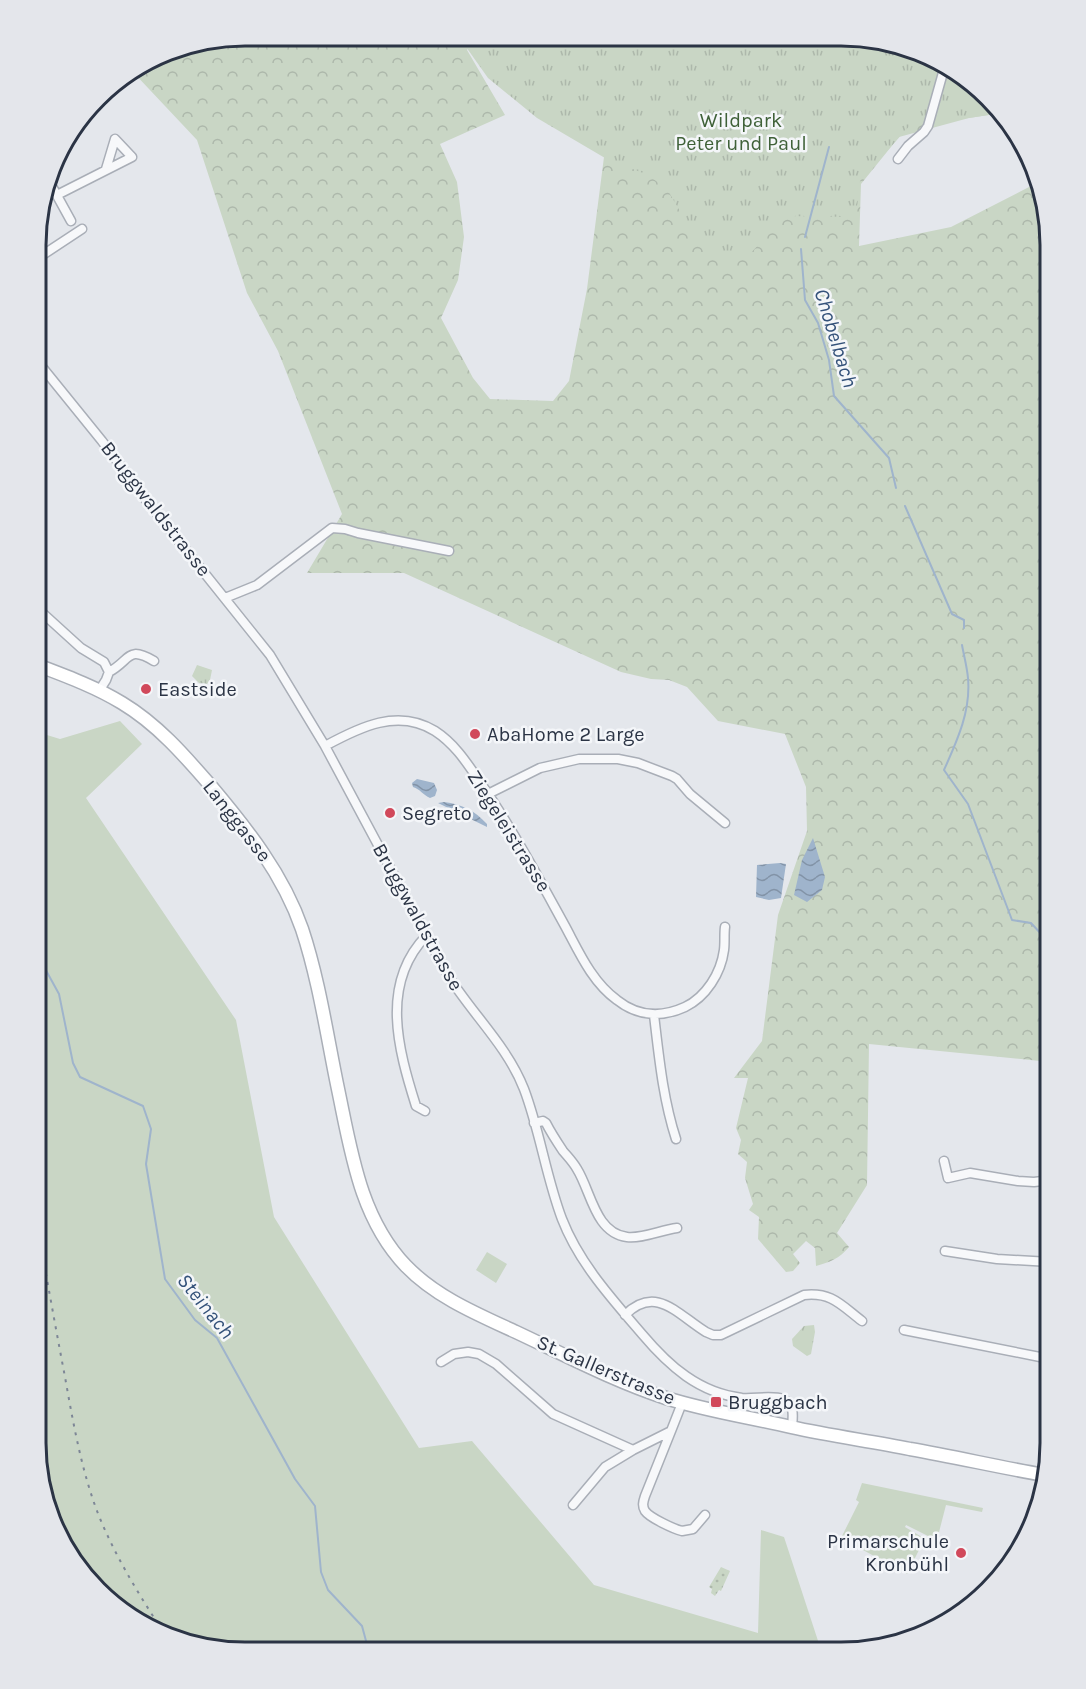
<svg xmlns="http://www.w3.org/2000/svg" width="1086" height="1689" font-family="Karla,sans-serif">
	<defs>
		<pattern id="forest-crowns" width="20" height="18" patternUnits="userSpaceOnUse" patternTransform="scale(1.5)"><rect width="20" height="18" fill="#c9d6c5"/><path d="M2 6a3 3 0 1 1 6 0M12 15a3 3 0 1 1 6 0" fill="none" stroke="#adb8ab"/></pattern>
		<pattern id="park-tufts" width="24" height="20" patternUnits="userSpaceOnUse" patternTransform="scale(1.5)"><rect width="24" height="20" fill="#c9d6c5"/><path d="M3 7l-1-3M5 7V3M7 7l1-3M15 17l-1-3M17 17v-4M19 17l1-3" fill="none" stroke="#adb8ab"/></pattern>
		<pattern id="garden-dots" width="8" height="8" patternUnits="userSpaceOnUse" patternTransform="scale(1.5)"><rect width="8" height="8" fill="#c9d6c5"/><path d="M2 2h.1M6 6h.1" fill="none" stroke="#adb8ab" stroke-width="1.8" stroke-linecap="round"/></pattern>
		<pattern id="water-waves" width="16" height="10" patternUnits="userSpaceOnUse" patternTransform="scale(1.5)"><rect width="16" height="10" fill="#9fb4cc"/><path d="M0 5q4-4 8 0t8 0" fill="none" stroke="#8293a7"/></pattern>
	</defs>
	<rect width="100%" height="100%" fill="#e4e7ec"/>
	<path fill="#c9d6c5" d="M 120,721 L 142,744 L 86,798 L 236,1020 L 274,1217 L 419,1448 L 472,1441 L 594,1585 L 758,1633 L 761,1530 L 784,1537 L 822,1653 L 218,1651 L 118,1610 L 52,1524 L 36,1444 L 37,732 L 60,739 Z
		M 487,1252 L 507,1264 L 496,1283 L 476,1270 Z
		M 862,1483 L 983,1508 L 982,1512 L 946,1505 L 938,1536 L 934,1539 L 906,1525 L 905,1527 L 927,1540 L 921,1546 L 907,1574 L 841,1538 L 859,1502 L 856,1500 Z"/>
	<path fill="url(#forest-crowns)" d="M 245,36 L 473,37 L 467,50 L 505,115 L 440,144 L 457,182 L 464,237 L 458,280 L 441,318 L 473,378 L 490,399 L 553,401 L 569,381 L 587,289 L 604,157 L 877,42 L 968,79 L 995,114 L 969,118 L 899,137 L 861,184 L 859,246 L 951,227 L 1029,187 L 1038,185 L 1050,245 L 1050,1062 L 869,1044 L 867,1185 L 837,1233 L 849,1247 C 839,1259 830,1262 816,1266 L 815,1248 L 806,1241 L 793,1254 L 800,1263 L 793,1271 L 786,1272 L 758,1239 L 759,1217 L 749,1210 L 753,1204 L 745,1178 L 747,1162 L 738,1154 L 741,1140 L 736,1128 L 748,1078 L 734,1078 L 762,1041 L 778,915 L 807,831 L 806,787 L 785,734 L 718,721 L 687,687 L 669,680 L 651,679 L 621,672 L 404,573 L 307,573 L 342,514 L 278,351 L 247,293 L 197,140 L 133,72 L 165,52 Z"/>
	<path fill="url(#park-tufts)" d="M 459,37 L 869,38 L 968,79 L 995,114 L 969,118 L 913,122 L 860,181 L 856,217 L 785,216 L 748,256 L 722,265 L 704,252 L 667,189 L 648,175 L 605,158 L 537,118 L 488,78 Z
		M 197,665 L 212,670 L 210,680 L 207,684 L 199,683 L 192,676 Z
		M 814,1325 L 815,1332 L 811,1354 L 807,1356 L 793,1346 L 792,1339 L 804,1326 Z"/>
	<path fill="url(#garden-dots)" d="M 721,1567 L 730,1571 L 721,1591 L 719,1590 L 715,1596 L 711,1593 L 712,1589 L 709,1587 Z"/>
	<path fill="url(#water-waves)" d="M 417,779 L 434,783 L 437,790 L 435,796 L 430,798 C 423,795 420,789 413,787 L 412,783 Z
		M 444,802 C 462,804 475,811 487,824 L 487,827 L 438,803 Z
		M 813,838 L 825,877 L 822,890 L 807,902 L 794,895 L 802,860 Z
		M 780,863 L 786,864 L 781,898 L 769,900 L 756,897 L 757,865 Z"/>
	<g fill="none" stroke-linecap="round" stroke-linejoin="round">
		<path stroke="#9fb4cc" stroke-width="2" d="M 805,237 L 829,147
			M 801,249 L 805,300 L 818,323 L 829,360 L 834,396 L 889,458 L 896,488
			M 905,506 L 952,614 L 964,620 L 964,628
			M 962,645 C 964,656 967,667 968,678 C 971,711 957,741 944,770 L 968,804 L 1012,920 L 1031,923 L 1043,936 L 1050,939
			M 37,954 L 59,994 L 73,1063 L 80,1077 L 143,1106 L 151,1129 L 146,1164 L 165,1279 L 195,1320 L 217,1338 L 295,1479 L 315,1506 L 321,1572 L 328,1590 L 362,1626 L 369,1652"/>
		<defs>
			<path id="street" d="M 898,159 L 908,146 L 924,132 L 928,126 L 944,69
				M 49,181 L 71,221
				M 57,195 L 132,157 L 115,139 L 106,169
				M 38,258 L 82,229
				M 38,362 L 102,441 L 146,500 L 270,655 L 325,746 L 446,972 C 470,1012 507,1045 524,1089 C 540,1131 546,1177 562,1219 C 579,1263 612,1299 642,1334 C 669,1366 699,1393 742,1398 C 754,1399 773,1395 783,1399 C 795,1404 793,1416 792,1427
				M 225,598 L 257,585 L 332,528 L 345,529 L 358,533 L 449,551
				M 37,608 L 81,648 L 104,662 L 109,672 L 106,680 L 99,691
				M 109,672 C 131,660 127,645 154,661
				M 325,746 C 360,727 398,708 435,731 C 455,744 467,763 480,782 C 512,828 538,877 565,926 C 579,952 592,982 617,1000 C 637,1016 661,1018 685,1007 C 706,997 721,973 724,950 C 725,942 724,934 725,927
				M 488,794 L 540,768 L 579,759 L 618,759 L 638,763 L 672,776 L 677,779 L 690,794 L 725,823
				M 654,1015 C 659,1057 663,1099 676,1139
				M 425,1111 L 416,1106 C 398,1049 380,984 426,936
				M 534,1123 L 543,1121 L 546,1123 C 551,1133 557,1142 563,1151 C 568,1157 573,1162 577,1169 C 591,1191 595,1233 627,1237 C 642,1239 661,1230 677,1228
				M 944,1161 L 948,1178 L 970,1173 L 1018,1181 L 1034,1182 L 1050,1180
				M 945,1251 L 997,1259 L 1050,1262
				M 625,1315 C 656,1284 678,1315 706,1332 L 713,1335 L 721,1335 L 804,1295 C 832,1292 841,1305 862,1321
				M 904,1330 L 1050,1359
				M 441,1362 L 454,1354 L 468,1352 L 479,1354 L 496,1364 L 553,1414 L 633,1450 L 671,1431 L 682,1403
				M 671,1431 L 645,1496 C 643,1502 642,1506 645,1511 C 650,1518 674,1529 682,1531 L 693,1529 L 705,1515
				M 573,1505 L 605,1467 L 633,1450"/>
			<path id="secondary" d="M 37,665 C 66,676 96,687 122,703 C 157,724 184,755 210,785 C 247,829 283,874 302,929 C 319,980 327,1036 338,1089 C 351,1151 360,1218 406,1266 C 436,1297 477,1314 516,1332 C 565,1355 614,1381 666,1398 C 707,1411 749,1417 791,1427 C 831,1436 871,1441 910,1449 C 955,1457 999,1467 1044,1475"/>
		</defs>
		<use href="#street" stroke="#a9aeb7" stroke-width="11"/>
		<use href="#secondary" stroke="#a9aeb7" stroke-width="15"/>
		<use href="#street" stroke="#f7f8fa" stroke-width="8"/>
		<use href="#secondary" stroke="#fff" stroke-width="12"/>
		<path stroke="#7d8696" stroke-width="2" stroke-dasharray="3 6" stroke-linecap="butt" d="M 36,1220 C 46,1273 55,1325 65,1377 C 73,1422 81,1468 97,1511 C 113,1552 136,1590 160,1627"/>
	</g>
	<g fill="#d1495b" stroke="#f4f6f9" stroke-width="2">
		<circle cx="146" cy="689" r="6"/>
		<circle cx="475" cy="734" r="6"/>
		<circle cx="390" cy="813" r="6"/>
		<rect x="710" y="1396" width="12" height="12" rx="3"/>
		<circle cx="961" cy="1553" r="6"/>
	</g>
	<g text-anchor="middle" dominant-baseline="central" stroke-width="5" stroke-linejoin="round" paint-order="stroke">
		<g font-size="20" fill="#3f6138" stroke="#f4f6f9">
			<text x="741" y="120">Wildpark<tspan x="741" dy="23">Peter und Paul</tspan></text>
		</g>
		<g font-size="20" fill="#2b3445" stroke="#f4f6f9">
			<text transform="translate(156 509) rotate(52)">Bruggwaldstrasse</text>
			<text transform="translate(237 821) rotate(52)">Langgasse</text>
			<text transform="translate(509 831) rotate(58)">Ziegeleistrasse</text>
			<text transform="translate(418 917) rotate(61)">Bruggwaldstrasse</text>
			<text transform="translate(606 1370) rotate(23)">St. Gallerstrasse</text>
		</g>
		<g font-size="20" fill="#2b3445" stroke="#f4f6f9" text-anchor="start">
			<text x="158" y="689">Eastside</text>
			<text x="487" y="734">AbaHome 2 Large</text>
			<text x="402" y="813">Segreto</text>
			<text x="728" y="1402">Bruggbach</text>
			<text x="949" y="1541" text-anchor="end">Primarschule<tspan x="949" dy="23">Kronbühl</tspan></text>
		</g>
		<g font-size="21" font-style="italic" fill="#34527a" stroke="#f4f6f9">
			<text transform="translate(836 338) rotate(73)">Chobelbach</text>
			<text transform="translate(206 1306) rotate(51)">Steinach</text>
		</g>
	</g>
	<path d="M0 0H1086V1689H0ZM245 46H841A199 199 0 0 1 1040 245V1443A199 199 0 0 1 841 1642H245A199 199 0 0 1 46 1443V245A199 199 0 0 1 245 46Z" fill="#e4e6eb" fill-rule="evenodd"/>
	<path fill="none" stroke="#2b3445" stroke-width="3" d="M245 46H841A199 199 0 0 1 1040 245V1443A199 199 0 0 1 841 1642H245A199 199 0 0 1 46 1443V245A199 199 0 0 1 245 46Z"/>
</svg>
